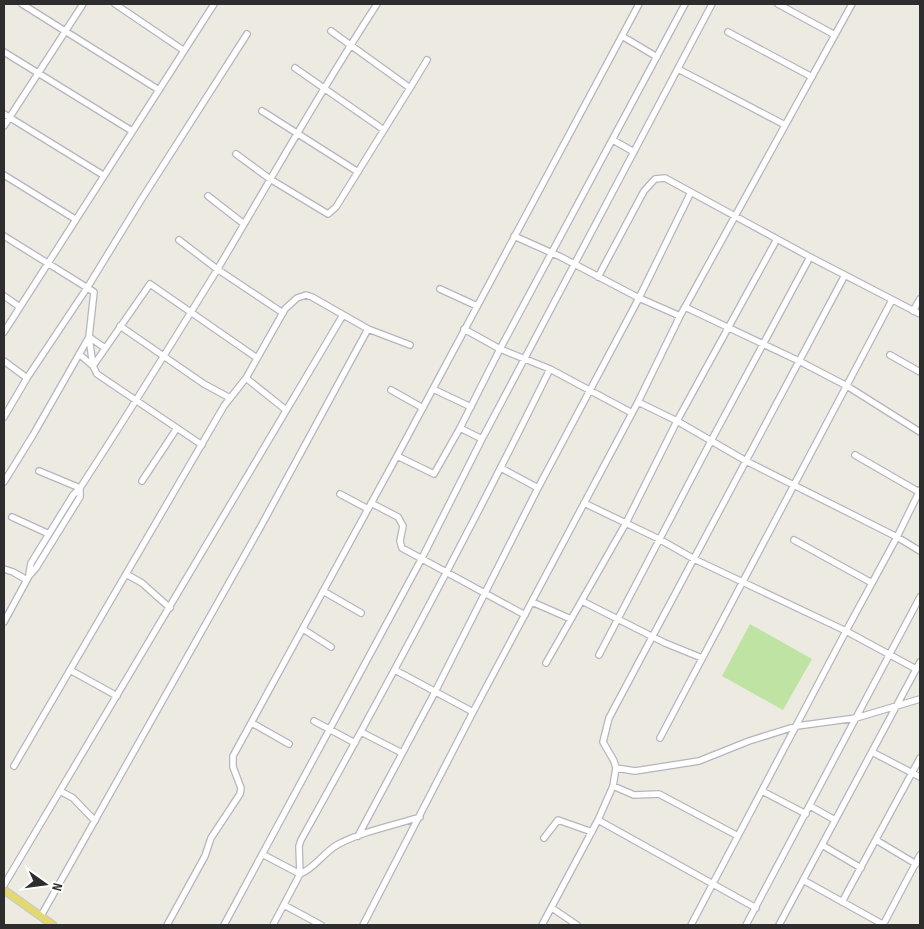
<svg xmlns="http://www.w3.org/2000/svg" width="924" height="929" font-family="'Sofia Sans Condensed',sans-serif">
	<rect width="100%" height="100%" fill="#edeae2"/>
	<path fill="#bee3a2" d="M 750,624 L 812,659 L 783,710 L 722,676 Z"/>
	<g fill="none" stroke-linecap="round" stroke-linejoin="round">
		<defs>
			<path id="minor" d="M 22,4 L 159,90
				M 115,4 L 183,50
				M 778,4 L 835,35
				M 728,32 L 812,77
				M 622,36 L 657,57
				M 4,52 L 132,131
				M 295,68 L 384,130
				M 678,69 L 785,125
				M 410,88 L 427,60
				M 262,111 L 358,172
				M 4,114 L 103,175
				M 4,126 L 83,4
				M 613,140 L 634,152
				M 236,154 L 270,179 L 328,214 L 336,207 L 410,88 L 331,31
				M 4,175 L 75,219
				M 208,196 L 244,224
				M 4,236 L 94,292 L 89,337 L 33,435 L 4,482
				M 514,236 L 561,257 L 639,298 L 680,316
				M 179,240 L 217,269 L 283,313
				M 598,277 L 644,191 L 655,179 L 665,178 L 810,257 L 920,314
				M 440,289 L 477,306
				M 4,296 L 20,307
				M 685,307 L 799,361 L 847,386 L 920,432
				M 913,311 L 920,299
				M 120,326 L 204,384 L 230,398
				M 464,329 L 500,349 L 550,369 L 632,413
				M 4,332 L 214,4
				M 105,348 L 89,337 L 93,366 L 97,374 L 202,445
				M 79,354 L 93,366 L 150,284 L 257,358
				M 890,355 L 920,372
				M 4,361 L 27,378
				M 246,378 L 286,410
				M 433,389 L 471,407
				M 391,390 L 423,408
				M 638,402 L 677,421 L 746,461 L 897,537 L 920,551
				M 4,417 L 27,378 L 87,288 L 141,200 L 247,34
				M 460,428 L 434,474 L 397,456 L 639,4
				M 482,439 L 460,428 L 500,349 L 685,4
				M 855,455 L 919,492
				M 501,468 L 538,488
				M 142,481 L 177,428
				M 340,494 L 368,509
				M 371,503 L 398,517 L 403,526 L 400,541 L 402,548 L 525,615
				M 584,503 L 659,539 L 694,559 L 846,631 L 916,669
				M 12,517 L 49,534
				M 794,540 L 872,583
				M 4,569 L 13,572 L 27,580
				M 29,574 L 31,563 L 73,495 L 80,488 L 39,471
				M 126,574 L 142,583 L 170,608
				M 323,591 L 361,613
				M 582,601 L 665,643 L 702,658
				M 532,602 L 571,619
				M 4,622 L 29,576 L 36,568 L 80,497 L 80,488 C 127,416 172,343 217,270 C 270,181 320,91 377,4
				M 303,629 L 331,647
				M 599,655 L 711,441 L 810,257
				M 546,663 L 626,523 L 677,421 L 777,239
				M 70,670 L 117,696
				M 395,670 L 473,712
				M 314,721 L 355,743
				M 252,723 L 289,744
				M 361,732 L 402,753
				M 660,738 L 892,300
				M 872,752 L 920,777
				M 14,766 L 224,406 L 246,378 L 285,309 L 297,298 L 306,295 L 312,297 L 368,329 L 410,345
				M 616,768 L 635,771 L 699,761 L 749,741 L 797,726 L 856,718 L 920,699
				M 613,786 L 634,795 L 659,794 L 738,836
				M 60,791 L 73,798 L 95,821
				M 762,791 L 806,814
				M 810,806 L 835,820
				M 598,820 L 756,908
				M 358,836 L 435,692 L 538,488 L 639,298 L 691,192
				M 544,838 L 558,820 L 592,832
				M 876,840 L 916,864
				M 822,845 L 861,868
				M 262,854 L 300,874
				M 300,874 C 315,868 323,853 337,845 C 360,832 395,825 420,817
				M 803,880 L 884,925
				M 4,885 L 343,315
				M 842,902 L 920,758
				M 284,905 L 321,925
				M 552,908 L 577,925
				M 41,916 L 261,526 L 368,329
				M 167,925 L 205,856 L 211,838 L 240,794 L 241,788 L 233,767 L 233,756 L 397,456
				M 224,925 L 422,558 L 482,439 L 712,4
				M 273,925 L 300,874 L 299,846 L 301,840 C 388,684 472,528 550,369
				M 363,925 L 473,712 L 638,402 L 680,316 L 852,4
				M 542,925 L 598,820 L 613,786 L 616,768 L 614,761 L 603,742 L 609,718 L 845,275
				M 691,925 L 846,631 L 897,537 L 920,490
				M 746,925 L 920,597
				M 779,925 L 920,662
				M 883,925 L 920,855"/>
			<path id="major" d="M 4,890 L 53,925"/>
		</defs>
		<use href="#minor" stroke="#b5b5bf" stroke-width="8"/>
		<use href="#major" stroke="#c8c8c8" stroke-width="9"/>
		<use href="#minor" stroke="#fff" stroke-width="5.5"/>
		<use href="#major" stroke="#e3d971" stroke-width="7"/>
	</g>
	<rect width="924" height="929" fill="none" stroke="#2d2d2d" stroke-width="10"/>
	<g transform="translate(45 884) rotate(104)" stroke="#ffffff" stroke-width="4" paint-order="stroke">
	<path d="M0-4L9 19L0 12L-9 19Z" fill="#2d2d2d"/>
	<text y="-8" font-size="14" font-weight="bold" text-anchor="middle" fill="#2d2d2d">N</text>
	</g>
</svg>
